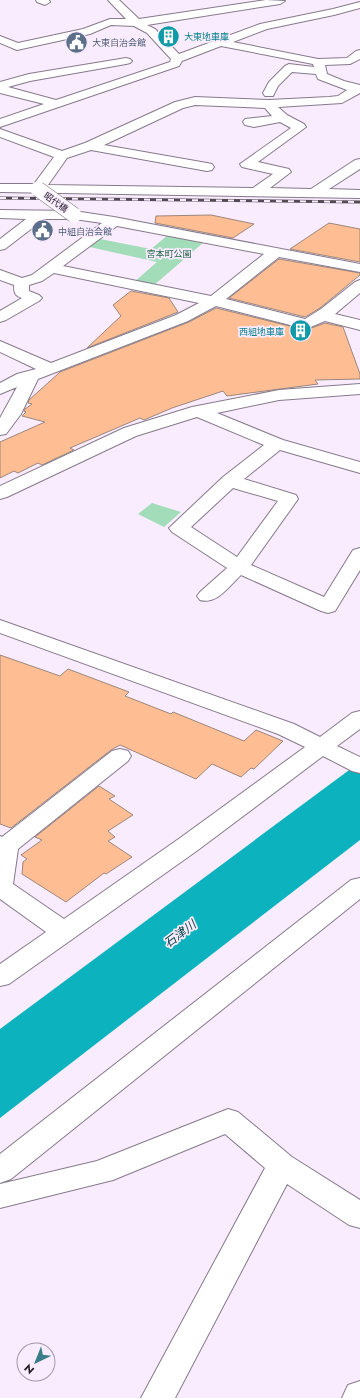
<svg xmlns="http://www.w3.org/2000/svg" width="360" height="1398" font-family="Jost,'Noto Sans JP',sans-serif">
	<rect width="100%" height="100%" fill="#faecff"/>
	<path fill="#a3dcb9" d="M 168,235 L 204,242 L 153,286 L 133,283 L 157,262 L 85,246 L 95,238 L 151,249 Z
		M 152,503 L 181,512 L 164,527 L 138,514 Z"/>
	<path fill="#0cb3bf" d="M 360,762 L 360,840 L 0,1118 L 0,1029 Z"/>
	<path fill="#ffbd93" stroke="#9b877b" d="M 211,215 L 254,224 L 233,238 L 155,223 L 156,216 Z
		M 329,223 L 360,229 L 360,262 L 290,249 Z
		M 279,259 L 360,273 L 360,275 L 320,308 L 305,317 L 229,298 Z
		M 131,291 L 169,298 L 178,312 L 87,348 L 121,316 L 113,305 Z
		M 216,308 L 306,330 L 325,323 L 343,327 L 360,374 L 360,379 L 315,380 L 318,384 L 227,396 L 223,391 L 172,408 L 144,420 L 140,418 L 70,448 L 74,450 L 42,465 L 38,463 L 18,473 L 14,471 L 0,478 L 0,442 L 45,422 L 22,416 L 26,412 L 24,411 L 25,409 L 32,404 L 28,403 L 29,400 L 60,372 L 189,322 Z
		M 0,655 L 60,676 L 68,669 L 129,692 L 125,696 L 171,714 L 173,712 L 244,741 L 256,730 L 283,741 L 254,769 L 251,768 L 241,777 L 212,764 L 196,779 L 120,745 L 111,750 L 11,828 L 0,824 Z
		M 99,786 L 115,796 L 109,799 L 133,815 L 108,831 L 115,837 L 108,841 L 132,857 L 106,874 L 104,873 L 66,902 L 22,874 L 23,862 L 27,859 L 21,855 L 42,840 L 35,837 Z"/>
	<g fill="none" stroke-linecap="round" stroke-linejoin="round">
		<defs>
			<path id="minor" d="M 36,0 L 49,0 L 50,2 L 45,5 L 37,2 Z
				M 108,0 L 119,0 L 139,19 L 266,0 L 285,1 L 280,4 L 147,25 L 155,29 L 179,54 L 260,24 L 333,9 L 360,2 L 360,8 L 334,15 L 267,29 L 233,42 L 318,59 L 347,58 L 356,51 L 360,50 L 360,59 L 350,64 L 325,65 L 327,74 L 344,81 L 360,85 L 360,93 L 342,103 L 278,107 L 287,115 L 304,124 L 306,127 L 258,162 L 289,169 L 291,172 L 270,188 L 311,189 L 355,160 L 360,159 L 360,169 L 329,189 L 360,190 L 360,198 L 0,192 L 0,184 L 34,184 L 54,157 L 0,137 L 0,129 L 62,151 L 85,143 L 175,102 L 195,97 L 269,100 L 329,97 L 338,96 L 347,90 L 318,79 L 316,74 L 292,72 L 278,86 L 273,96 L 265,96 L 263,93 L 269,82 L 285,66 L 289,64 L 314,67 L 313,64 L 221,46 L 182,61 L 179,66 L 0,127 L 0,119 L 44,104 L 0,93 L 0,82 L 29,74 L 126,58 L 130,59 L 132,61 L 130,63 L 126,64 L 30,81 L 8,87 L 56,100 L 170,62 L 171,59 L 147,33 L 134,26 L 111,25 L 90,34 L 17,50 L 0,43 L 0,36 L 18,43 L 83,29 L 110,19 L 126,19 ZM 195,105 L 265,108 L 272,116 L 245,119 L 243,122 L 245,125 L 254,127 L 280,122 L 291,128 L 240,164 L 242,167 L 273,174 L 253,188 L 48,185 L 67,158 L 91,150 L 207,171 L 212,170 L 214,167 L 212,164 L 207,163 L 104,145 L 183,108 Z
				M 0,210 L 74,211 L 114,217 L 360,264 L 360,272 L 279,257 L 226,299 L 305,319 L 321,309 L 355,282 L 360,280 L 360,293 L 335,314 L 360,320 L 360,330 L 325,321 L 306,329 L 216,306 L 188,321 L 38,379 L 21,414 L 6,434 L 0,435 L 0,418 L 17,387 L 0,394 L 0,383 L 17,374 L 36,369 L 0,352 L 0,341 L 51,363 L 176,315 L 199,303 L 54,273 L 42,281 L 29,285 L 29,291 L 39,295 L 42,298 L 39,301 L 6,320 L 0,322 L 0,311 L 22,298 C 15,296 14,293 14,285 L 0,280 L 0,270 L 22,278 L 32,275 L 102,223 L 74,219 L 44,219 L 5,249 L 0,250 L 0,239 L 26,219 L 0,218 ZM 117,226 L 264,254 L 211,296 L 63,266 Z
				M 360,384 L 360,394 L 279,400 L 217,413 L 283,440 L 360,462 L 360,473 L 280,450 L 244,479 L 296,495 L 298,499 L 251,565 L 324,597 L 353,550 L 360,548 L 360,570 L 335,611 L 328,613 L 321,611 L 241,575 C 229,586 217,605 200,600 L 197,596 L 200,592 L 227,568 L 172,532 L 169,528 L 223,477 L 264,445 L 197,417 L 136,436 L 7,497 L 0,499 L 0,486 L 124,428 L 192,407 L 279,390 ZM 233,488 L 278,501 L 237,557 L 191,527 Z
				M 0,620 L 294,724 L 320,737 L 352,713 L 360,711 L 360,729 L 337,746 L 360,757 L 360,773 L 352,771 L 323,756 L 198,850 L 9,984 L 0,986 L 0,964 L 46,932 L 0,899 L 0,836 L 2,837 L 112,751 L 120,749 L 128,751 L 131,756 L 128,761 L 18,849 L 13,884 L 64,919 L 180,838 L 305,747 L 278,734 L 0,633 Z
				M 360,878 L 360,899 L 11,1179 L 0,1183 L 0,1154 L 351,880 Z
				M 228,1109 L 238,1112 L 292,1157 L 360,1200 L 360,1228 L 349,1225 L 287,1184 L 175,1398 L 141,1398 L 265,1168 L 225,1134 L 113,1180 L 0,1208 L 0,1184 L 97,1161 Z
				M 360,1381 L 360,1398 L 342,1398 L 348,1385 Z"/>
		</defs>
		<use href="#minor" stroke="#867a8b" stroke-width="2"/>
		<use href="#minor" fill="#fff" fill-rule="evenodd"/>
		<defs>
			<path id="rail" d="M 0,198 L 360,202"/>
		</defs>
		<use href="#rail" stroke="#524b54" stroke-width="3"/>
		<use href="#rail" stroke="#faecff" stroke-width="2" stroke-dasharray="6" stroke-linecap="butt"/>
		<defs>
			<path id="minor-bridge" d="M 38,189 L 74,215"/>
		</defs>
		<use href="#minor-bridge" stroke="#867a8b" stroke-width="16" stroke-linecap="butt"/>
		<use href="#minor-bridge" stroke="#fff" stroke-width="15"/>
	</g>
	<defs>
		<symbol id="building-disc" viewBox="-11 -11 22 22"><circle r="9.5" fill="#0f9aa8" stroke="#faecff"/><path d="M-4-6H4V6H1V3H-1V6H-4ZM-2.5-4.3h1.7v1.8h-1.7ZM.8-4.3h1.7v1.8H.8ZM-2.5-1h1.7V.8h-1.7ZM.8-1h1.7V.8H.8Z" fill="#fff"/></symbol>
		<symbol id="civic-disc" viewBox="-11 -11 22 22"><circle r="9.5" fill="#5c6f8a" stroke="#faecff"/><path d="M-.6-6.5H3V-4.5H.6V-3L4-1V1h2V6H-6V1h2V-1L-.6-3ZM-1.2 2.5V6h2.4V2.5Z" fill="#fff"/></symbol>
	</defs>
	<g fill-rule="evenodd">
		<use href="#building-disc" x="156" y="24" width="25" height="25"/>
		<use href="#civic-disc" x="64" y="30" width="25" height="25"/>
		<use href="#civic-disc" x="30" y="218" width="25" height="25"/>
		<use href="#building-disc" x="288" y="318" width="25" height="25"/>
	</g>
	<g text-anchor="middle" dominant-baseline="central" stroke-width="3.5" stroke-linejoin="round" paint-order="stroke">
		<g font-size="9" fill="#0d838f" stroke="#faecff" text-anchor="start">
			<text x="184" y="36">大東地車庫</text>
			<text x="284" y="331" text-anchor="end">西組地車庫</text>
		</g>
		<g font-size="9" fill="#4e5e75" stroke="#faecff" text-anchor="start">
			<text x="92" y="42">大東自治会館</text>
			<text x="58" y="231">中組自治会館</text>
		</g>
		<g font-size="9" fill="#1e191f" stroke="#faecff">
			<text transform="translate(56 202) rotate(35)">昭代橋</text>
		</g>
		<g font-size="9" fill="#1f6341" stroke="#faecff">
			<text x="169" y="253">宮本町公園</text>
		</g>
		<g font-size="12" font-style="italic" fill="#08484c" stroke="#faecff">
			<text transform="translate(180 934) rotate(-37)">石津川</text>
		</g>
	</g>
	<g transform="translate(36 1362) rotate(223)"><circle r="19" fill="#faecff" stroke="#a298a5"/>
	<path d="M0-3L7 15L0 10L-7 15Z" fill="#377e89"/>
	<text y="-6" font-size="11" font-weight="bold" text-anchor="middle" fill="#1e191f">N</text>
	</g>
</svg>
